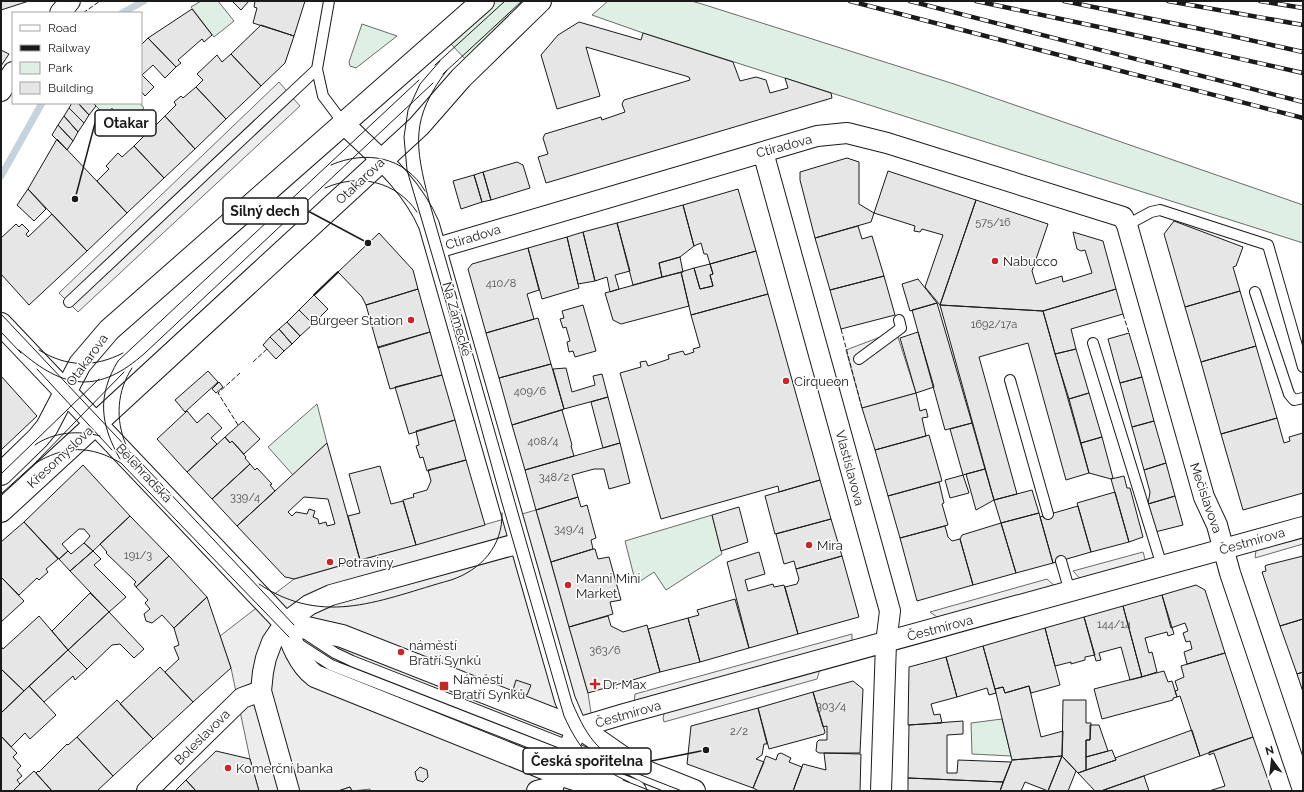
<svg xmlns="http://www.w3.org/2000/svg" width="1304" height="792" font-family="Raleway,sans-serif">
	<rect width="100%" height="100%" fill="#fff"/>
	<path fill="#e0efe3" stroke="#6a6a6a" d="M 201,1 L 218,1 L 234,21 L 214,37 L 191,7 Z
		M 494,1 L 530,1 L 467,61 L 450,43 Z
		M 608,1 L 691,1 L 702,4 L 954,84 L 1303,205 L 1303,243 L 643,33 L 592,15 Z
		M 362,24 L 397,36 L 356,68 L 350,66 L 349,62 Z
		M 93,103 L 140,103 L 144,108 L 127,124 L 112,108 L 105,115 Z
		M 317,404 L 327,443 L 293,475 L 268,447 Z
		M 712,515 L 722,554 L 666,590 L 654,572 L 636,584 L 625,541 Z
		M 1002,719 L 1011,756 L 972,754 L 971,723 Z"/>
	<path fill="#ededed" stroke="#6a6a6a" d="M 279,82 L 300,106 L 78,312 L 59,293 Z
		M 896,331 L 916,393 L 862,408 L 846,350 Z
		M 536,510 L 588,693 L 603,791 L 370,791 L 370,789 L 352,791 L 350,787 L 338,791 L 259,791 L 250,759 L 231,668 L 220,636 L 294,579 Z
		M 1303,529 L 1303,544 L 1255,558 L 1257,542 Z
		M 1143,552 L 1147,566 L 1084,583 L 1073,571 Z
		M 1047,579 L 1059,590 L 944,622 L 930,612 Z
		M 852,634 L 852,641 L 634,702 L 635,694 Z
		M 822,663 L 817,679 L 664,722 L 663,718 L 666,705 Z"/>
	<g fill="none" stroke-linecap="round" stroke-linejoin="round">
		<path stroke="#c6d2dc" stroke-width="7" d="M 122,13 L 144,1
			M 1,176 L 42,103"/>
	</g>
	<path fill="#e6e6e6" stroke="#1a1a1a" fill-rule="evenodd" d="M 1,1 L 29,1 L 1,10 Z
		M 232,1 L 249,1 L 241,10 Z
		M 255,1 L 305,1 L 294,36 L 253,23 L 257,8 L 254,7 Z
		M 192,9 L 212,35 L 204,42 L 202,39 L 178,60 L 181,63 L 176,67 L 148,38 Z
		M 579,22 L 641,40 L 643,33 L 733,62 L 740,81 L 756,77 L 766,80 L 770,93 L 788,88 L 785,78 L 831,93 L 832,98 L 546,183 L 538,157 L 548,154 L 543,138 L 545,134 L 601,117 L 602,120 L 625,112 L 622,104 L 624,100 L 690,80 L 689,77 L 586,47 L 600,96 L 557,109 L 541,55 L 558,35 Z
		M 261,25 L 294,36 L 285,63 L 261,86 L 231,54 Z
		M 148,38 L 176,67 L 165,78 L 153,65 L 142,75 L 154,87 L 145,96 L 141,91 L 141,45 Z
		M 1,50 L 9,54 L 1,66 Z
		M 231,54 L 261,86 L 226,119 L 196,87 L 203,80 L 197,74 L 217,55 L 222,62 Z
		M 196,87 L 226,119 L 195,149 L 165,116 L 176,105 L 174,102 L 181,96 L 183,98 Z
		M 72,103 L 78,103 L 89,115 L 84,123 L 69,108 Z
		M 78,103 L 93,103 L 96,106 L 89,115 Z
		M 69,108 L 84,123 L 78,132 L 64,116 Z
		M 64,116 L 78,132 L 73,141 L 58,125 Z
		M 165,116 L 195,149 L 164,178 L 134,146 L 147,133 L 144,130 L 149,126 L 152,129 Z
		M 58,125 L 73,141 L 67,150 L 52,135 Z
		M 57,139 L 127,213 L 87,251 L 28,189 Z
		M 134,146 L 164,178 L 127,213 L 97,181 L 109,169 L 106,166 L 118,153 L 122,157 Z
		M 847,158 L 859,162 L 859,204 L 874,213 L 871,222 L 815,238 L 800,180 L 800,172 Z
		M 517,162 L 523,165 L 530,188 L 491,200 L 483,172 Z
		M 888,171 L 976,200 L 940,305 L 925,287 L 943,235 L 922,229 L 920,232 L 914,231 L 915,226 L 874,213 Z
		M 483,172 L 491,200 L 482,202 L 474,175 Z
		M 474,175 L 482,202 L 461,209 L 453,181 Z
		M 28,189 L 46,209 L 34,221 L 17,205 Z
		M 738,189 L 756,251 L 710,264 L 707,254 L 704,254 L 701,243 L 694,246 L 683,205 Z
		M 976,200 L 1048,224 L 1032,271 L 1036,284 L 1062,276 L 1063,282 L 1092,273 L 1085,250 L 1081,251 L 1077,249 L 1073,232 L 1103,241 L 1116,289 L 1043,311 L 940,305 Z
		M 683,205 L 694,246 L 680,257 L 659,263 L 662,277 L 633,285 L 617,223 Z
		M 52,214 L 87,251 L 29,305 L 1,274 L 1,238 L 16,224 L 19,227 L 22,224 L 29,231 L 26,234 L 28,237 Z
		M 1174,221 L 1243,247 L 1236,266 L 1233,267 L 1240,291 L 1185,307 L 1164,234 Z
		M 617,223 L 630,271 L 615,275 L 619,289 L 610,292 L 607,277 L 595,281 L 583,232 Z
		M 858,226 L 862,239 L 872,236 L 884,276 L 830,290 L 815,238 Z
		M 583,232 L 595,281 L 578,284 L 567,237 Z
		M 379,233 L 413,270 L 418,289 L 366,305 L 362,297 L 338,272 Z
		M 567,237 L 579,288 L 542,299 L 528,248 Z
		M 528,248 L 539,290 L 527,294 L 534,319 L 486,333 L 468,269 L 472,264 Z
		M 756,251 L 768,294 L 691,315 L 681,272 L 694,268 L 700,289 L 713,286 L 710,275 L 713,274 L 710,264 Z
		M 680,257 L 683,272 L 662,277 L 659,263 Z
		M 710,264 L 713,274 L 710,275 L 713,286 L 700,289 L 694,268 Z
		M 681,272 L 689,306 L 621,324 L 613,320 L 605,293 Z
		M 884,276 L 895,315 L 841,329 L 830,290 Z
		M 918,279 L 937,303 L 910,311 L 902,284 Z
		M 418,289 L 430,332 L 378,348 L 366,305 Z
		M 1116,289 L 1123,314 L 1071,329 L 1076,349 L 1055,354 L 1043,311 Z
		M 1240,291 L 1256,346 L 1201,362 L 1185,307 Z
		M 768,294 L 820,480 L 779,492 L 778,486 L 661,519 L 620,373 L 641,367 L 640,362 L 646,361 L 648,366 L 669,359 L 668,355 L 683,351 L 685,355 L 694,352 L 693,349 L 700,347 L 691,315 Z
		M 314,295 L 328,309 L 313,324 L 299,310 Z
		M 937,303 L 972,423 L 945,430 L 912,310 Z
		M 583,305 L 596,351 L 575,357 L 573,351 L 569,352 L 567,342 L 570,341 L 566,327 L 563,328 L 560,319 L 564,318 L 562,311 Z
		M 940,305 L 1043,311 L 1089,473 L 1066,480 L 1028,343 L 979,357 L 1017,494 L 994,500 Z
		M 299,310 L 313,324 L 300,336 L 287,322 Z
		M 538,318 L 551,364 L 499,378 L 486,333 Z
		M 287,322 L 300,336 L 292,344 L 279,329 Z
		M 279,329 L 292,344 L 284,351 L 270,337 Z
		M 430,332 L 442,375 L 390,389 L 378,347 Z
		M 918,332 L 934,387 L 916,393 L 900,338 Z
		M 1129,333 L 1142,377 L 1120,383 L 1108,339 Z
		M 270,337 L 284,351 L 276,359 L 263,345 Z
		M 1256,346 L 1277,418 L 1221,434 L 1201,362 Z
		M 1076,349 L 1089,393 L 1069,399 L 1055,354 Z
		M 551,364 L 564,409 L 512,425 L 499,378 Z
		M 566,368 L 572,392 L 595,385 L 593,376 L 602,374 L 608,397 L 564,409 L 553,369 Z
		M 208,371 L 218,382 L 185,412 L 175,400 Z
		M 442,375 L 455,420 L 409,434 L 395,387 Z
		M 1,376 L 37,416 L 1,450 Z
		M 1142,377 L 1154,421 L 1132,427 L 1120,383 Z
		M 219,382 L 223,387 L 216,393 L 212,389 Z
		M 916,393 L 920,411 L 926,409 L 928,417 L 922,418 L 926,436 L 875,450 L 862,408 Z
		M 1089,393 L 1102,437 L 1081,443 L 1069,399 Z
		M 608,397 L 620,443 L 603,448 L 591,402 Z
		M 562,410 L 572,445 L 571,446 L 574,456 L 525,470 L 512,425 Z
		M 187,411 L 197,423 L 208,413 L 222,428 L 211,438 L 217,444 L 187,472 L 157,439 Z
		M 1277,418 L 1284,443 L 1290,441 L 1289,437 L 1303,433 L 1303,493 L 1243,510 L 1221,434 Z
		M 455,420 L 466,460 L 427,471 L 423,457 L 420,458 L 416,446 L 419,445 L 416,431 Z
		M 243,421 L 260,439 L 244,454 L 232,441 L 230,443 L 225,437 Z
		M 1154,421 L 1166,463 L 1144,470 L 1132,427 Z
		M 972,423 L 985,469 L 963,475 L 950,429 Z
		M 929,435 L 942,481 L 888,496 L 875,450 Z
		M 225,437 L 230,443 L 232,441 L 246,457 L 245,458 L 250,464 L 212,499 L 187,472 Z
		M 1102,437 L 1113,478 L 1111,479 L 1089,473 L 1081,443 Z
		M 327,443 L 360,560 L 294,579 L 290,578 L 285,577 L 237,526 ZM 304,497 L 328,499 L 335,524 L 327,526 L 326,522 L 319,524 L 318,519 L 313,517 L 315,511 L 309,509 L 307,514 L 296,512 L 292,516 L 288,512 Z
		M 620,443 L 630,483 L 609,489 L 604,469 L 594,469 L 572,475 L 578,497 L 536,510 L 525,470 Z
		M 466,460 L 485,525 L 416,545 L 403,500 L 414,497 L 413,494 L 427,490 L 431,481 L 428,470 Z
		M 1166,463 L 1175,496 L 1148,504 L 1150,492 L 1144,470 Z
		M 250,464 L 255,470 L 257,468 L 272,484 L 270,485 L 275,491 L 237,526 L 212,499 Z
		M 83,465 L 130,516 L 93,551 L 84,543 L 90,536 L 84,529 L 79,529 L 62,544 L 68,551 L 59,559 L 24,522 Z
		M 380,466 L 391,504 L 403,501 L 416,545 L 360,560 L 348,516 L 360,513 L 349,474 Z
		M 985,469 L 994,500 L 976,510 L 966,474 Z
		M 963,475 L 969,493 L 950,498 L 945,480 Z
		M 1124,476 L 1127,488 L 1130,488 L 1143,537 L 1129,542 L 1111,479 Z
		M 820,480 L 831,519 L 775,534 L 765,496 Z
		M 939,482 L 944,503 L 942,504 L 948,525 L 900,538 L 888,496 Z
		M 1032,490 L 1039,513 L 1001,523 L 994,500 Z
		M 1115,492 L 1129,542 L 1091,552 L 1077,503 Z
		M 1175,496 L 1183,525 L 1155,532 L 1148,504 Z
		M 578,497 L 581,507 L 587,505 L 596,538 L 591,540 L 593,549 L 551,562 L 536,510 Z
		M 1078,506 L 1091,552 L 1053,563 L 1040,517 Z
		M 739,507 L 748,542 L 721,551 L 712,515 Z
		M 1039,513 L 1053,563 L 1016,573 L 1001,523 Z
		M 130,516 L 169,556 L 136,587 L 134,584 L 136,582 L 106,553 L 107,552 L 100,544 Z
		M 831,519 L 842,556 L 796,569 L 794,561 L 784,564 L 776,534 Z
		M 24,522 L 58,559 L 46,569 L 48,572 L 39,580 L 37,578 L 19,595 L 1,577 L 1,542 Z
		M 1001,523 L 1016,573 L 973,585 L 960,539 L 962,535 Z
		M 945,526 L 948,537 L 952,541 L 960,539 L 973,585 L 917,601 L 900,538 Z
		M 84,543 L 93,551 L 70,571 L 59,559 L 68,551 L 71,554 Z
		M 593,549 L 595,549 L 598,559 L 609,557 L 621,600 L 610,602 L 613,614 L 569,627 L 551,562 Z
		M 93,551 L 101,559 L 94,565 L 126,597 L 109,612 L 70,571 Z
		M 759,552 L 765,574 L 745,580 L 748,591 L 773,584 L 774,587 L 784,585 L 798,634 L 749,648 L 727,562 Z
		M 169,556 L 207,597 L 174,628 L 162,615 L 152,623 L 146,621 L 144,614 L 150,609 L 145,603 L 148,600 L 136,587 Z
		M 842,556 L 859,617 L 798,634 L 785,587 L 797,584 L 799,579 L 796,569 Z
		M 1303,556 L 1303,619 L 1280,626 L 1262,572 L 1266,571 L 1265,566 L 1267,565 Z
		M 1,577 L 24,601 L 1,622 Z
		M 1196,585 L 1205,590 L 1225,653 L 1187,664 L 1184,652 L 1192,649 L 1190,641 L 1186,642 L 1183,633 L 1188,631 L 1185,623 L 1171,628 L 1162,595 Z
		M 90,593 L 109,612 L 68,650 L 52,631 Z
		M 1162,595 L 1174,634 L 1168,636 L 1167,632 L 1145,638 L 1149,653 L 1152,652 L 1157,672 L 1142,677 L 1123,606 Z
		M 207,597 L 231,668 L 193,702 L 165,672 L 179,659 L 174,647 L 179,645 L 174,628 Z
		M 735,599 L 749,648 L 700,662 L 688,618 L 699,615 L 697,610 Z
		M 1123,606 L 1142,677 L 1130,680 L 1121,647 L 1099,653 L 1101,660 L 1096,661 L 1084,617 Z
		M 109,612 L 144,649 L 134,658 L 120,644 L 112,645 L 87,669 L 68,650 Z
		M 39,616 L 68,650 L 24,691 L 1,669 L 1,646 L 3,649 Z
		M 608,616 L 611,626 L 623,632 L 647,625 L 660,672 L 588,693 L 569,627 Z
		M 1084,617 L 1095,655 L 1085,657 L 1085,660 L 1071,664 L 1071,662 L 1055,666 L 1045,628 Z
		M 688,618 L 700,662 L 660,672 L 648,629 Z
		M 1303,619 L 1303,672 L 1297,674 L 1280,626 Z
		M 1045,628 L 1060,685 L 1031,693 L 1029,686 L 1005,693 L 1003,687 L 995,689 L 983,646 Z
		M 983,646 L 996,693 L 989,695 L 987,688 L 957,697 L 946,657 Z
		M 68,650 L 87,669 L 75,680 L 73,676 L 44,702 L 29,686 Z
		M 1225,653 L 1253,737 L 1200,756 L 1180,696 L 1177,697 L 1175,691 L 1178,690 L 1175,681 L 1184,677 L 1181,666 Z
		M 946,657 L 957,697 L 931,704 L 934,715 L 940,714 L 942,723 L 908,725 L 909,667 Z
		M 160,667 L 193,702 L 153,739 L 120,704 Z
		M 1,669 L 24,691 L 1,713 Z
		M 1164,671 L 1168,682 L 1172,681 L 1177,697 L 1173,698 L 1173,700 L 1102,719 L 1094,689 Z
		M 1303,672 L 1303,692 L 1297,674 Z
		M 516,680 L 531,685 L 527,695 L 513,690 Z
		M 853,681 L 863,689 L 860,753 L 819,753 L 816,751 L 817,742 L 819,740 L 827,740 L 827,726 L 823,727 L 813,692 Z
		M 29,686 L 56,715 L 30,739 L 25,733 L 11,747 L 1,736 L 1,713 Z
		M 1029,686 L 1041,737 L 1063,731 L 1062,756 L 1012,760 L 995,689 L 1003,687 L 1005,693 Z
		M 813,692 L 825,732 L 824,734 L 769,749 L 758,708 Z
		M 117,700 L 153,739 L 113,776 L 77,737 Z
		M 1063,700 L 1086,700 L 1086,723 L 1091,723 L 1090,740 L 1086,740 L 1086,770 L 1078,773 L 1062,756 Z
		M 758,708 L 767,744 L 764,744 L 762,755 L 756,759 L 764,762 L 753,788 L 687,764 L 691,726 Z
		M 963,721 L 963,734 L 947,735 L 947,773 L 957,773 L 958,760 L 1011,762 L 1003,782 L 908,778 L 909,725 Z
		M 1090,725 L 1099,725 L 1108,751 L 1086,757 L 1086,740 L 1090,740 Z
		M 1192,730 L 1200,756 L 1101,791 L 1095,791 L 1078,773 L 1116,760 L 1115,758 Z
		M 1,736 L 17,753 L 13,757 L 21,766 L 17,770 L 22,776 L 17,780 L 20,784 L 13,791 L 1,791 Z
		M 77,737 L 113,776 L 97,791 L 52,791 L 36,773 L 38,771 L 39,772 L 67,744 L 68,745 Z
		M 1253,737 L 1272,791 L 1209,791 L 1225,786 L 1214,753 L 1209,755 L 1209,752 Z
		M 1112,750 L 1116,760 L 1086,770 L 1086,757 Z
		M 216,751 L 250,759 L 259,791 L 196,791 L 186,780 Z
		M 781,753 L 791,758 L 789,762 L 802,767 L 793,791 L 759,791 L 753,788 L 766,756 L 776,760 L 778,754 Z
		M 824,753 L 861,754 L 860,791 L 793,791 L 803,764 L 826,770 Z
		M 1062,756 L 1076,771 L 1068,791 L 1048,791 Z
		M 1062,756 L 1048,791 L 1025,782 L 1021,791 L 1000,791 L 1012,760 Z
		M 420,767 L 427,770 L 428,777 L 423,782 L 417,780 L 415,772 Z
		M 34,771 L 52,791 L 13,791 L 20,784 Z
		M 1144,776 L 1149,791 L 1101,791 Z
		M 908,778 L 1003,782 L 1000,791 L 908,791 Z
		M 186,780 L 196,791 L 175,791 Z
		M 350,787 L 352,791 L 338,791 Z"/>
	<g fill="none" stroke-linecap="round" stroke-linejoin="round">
		<defs>
			<path id="service" d="M 329,1 L 317,69 L 323,96 L 344,124
				M 1127,225 L 1151,212 L 1160,210 L 1268,245 L 1303,367
				M 1255,292 L 1289,394 L 1294,400 L 1303,398
				M 69,302 L 317,69
				M 1093,343 L 1162,566
				M 859,359 L 901,328 L 899,320
				M 1010,380 L 1048,514
				M 1061,561 L 1070,592
				M 303,632 L 335,653 L 352,661 L 602,759 L 620,762
				M 297,643 L 331,665 L 587,765 L 606,777"/>
			<path id="minor" d="M 60,13 L 70,1
				M 1,91 L 13,72
				M 344,124 C 376,155 411,183 429,225 L 565,700 L 577,728 L 553,787 L 537,791
				M 763,152 L 890,611 L 886,643 L 881,791
				M 437,248 L 763,152 L 817,136 L 847,133 L 887,143 L 1123,217 L 1127,225 L 1204,497 L 1217,525 L 1230,573 L 1303,790
				M 577,728 L 624,714 L 1303,527
				M 147,791 L 242,698 L 261,691
				M 289,791 L 261,691 L 263,672 L 266,658 L 272,642 L 285,623 L 309,605 L 331,595 L 520,543"/>
			<path id="tertiary" d="M 1,324 L 285,623 C 291,642 299,664 315,676 L 559,774 L 578,780 L 617,784 L 635,791
				M 285,623 L 342,636 L 586,732 L 632,764 L 649,773 L 694,791"/>
			<path id="secondary" d="M 1,474 L 38,438 L 47,427 L 80,364 L 109,330 L 483,1
				M 1,511 L 419,126 L 461,78 L 540,1"/>
		</defs>
		<use href="#service" stroke="#1a1a1a" stroke-width="12"/>
		<use href="#minor" stroke="#1a1a1a" stroke-width="22"/>
		<use href="#tertiary" stroke="#1a1a1a" stroke-width="24"/>
		<use href="#secondary" stroke="#1a1a1a" stroke-width="24"/>
		<use href="#service" stroke="#fff" stroke-width="10"/>
		<use href="#minor" stroke="#fff" stroke-width="20"/>
		<use href="#tertiary" stroke="#fff" stroke-width="22"/>
		<use href="#secondary" stroke="#fff" stroke-width="22"/>
		<path stroke="#1a1a1a" stroke-width="1" d="M 440,61 L 420,84 L 408,110 L 404,137 L 407,170 L 451,319 L 502,503 L 564,716 C 580,751 594,766 629,782
			M 435,65 L 505,1
			M 447,70 C 410,119 415,145 429,201 L 572,702 C 589,743 601,754 640,774
			M 443,74 L 522,1
			M 331,165 C 365,150 405,156 425,191
			M 325,188 C 359,173 396,181 417,212
			M 1,314 L 294,625
			M 1,332 L 21,353
			M 19,350 C 64,390 99,394 145,353 L 433,83
			M 39,350 C 66,367 94,368 123,353
			M 37,369 L 112,450
			M 35,445 C 53,432 79,430 100,436
			M 126,445 C 115,419 117,391 132,368
			M 120,459 C 100,424 97,396 118,361 L 419,80
			M 34,464 C 65,445 90,445 121,463 L 289,637
			M 1,474 L 99,379
			M 1,494 L 34,464 L 124,372
			M 259,584 C 325,628 382,599 451,580 C 481,570 503,546 502,513
			M 636,773 L 682,791
			M 623,780 L 651,791"/>
		<defs>
			<path id="rail" d="M 850,1 L 1303,118
				M 910,1 L 1303,102
				M 976,1 L 1099,27 L 1303,73
				M 1064,1 L 1196,28 L 1303,52
				M 1168,1 L 1303,25
				M 1260,1 L 1303,8"/>
		</defs>
		<use href="#rail" stroke="#1a1a1a" stroke-width="4.5"/>
		<use href="#rail" stroke="#fff" stroke-width="3" stroke-dasharray="9" stroke-linecap="butt"/>
		<path stroke="#1a1a1a" stroke-width="1" stroke-dasharray="5 2" stroke-linecap="butt" d="M 83,13 L 100,1
			M 1123,314 L 1129,333
			M 841,329 L 862,408
			M 253,362 L 267,349
			M 238,425 L 218,393 L 240,373"/>
		<path stroke="#1a1a1a" stroke-width="2" d="M 314,295 L 338,272"/>
	</g>
	<g fill="#c62828" stroke="#fff" stroke-width="1.5">
		<circle cx="995" cy="261" r="4"/>
		<circle cx="411" cy="320" r="4"/>
		<circle cx="786" cy="381" r="4"/>
		<circle cx="809" cy="545" r="4"/>
		<circle cx="330" cy="562" r="4"/>
		<circle cx="568" cy="585" r="4"/>
		<circle cx="401" cy="652" r="4"/>
		<path d="M593 678h4v4h4v4h-4v4h-4v-4h-4v-4h4z"/>
		<rect x="439" y="681" width="10" height="10" rx="2"/>
		<circle cx="228" cy="768" r="4"/>
	</g>
	<g text-anchor="middle" dominant-baseline="central" stroke-width="3" stroke-linejoin="round" paint-order="stroke">
		<g font-size="11" fill="#4d4d4d">
			<text x="993" y="222">575/16</text>
			<text x="501" y="283">410/8</text>
			<text x="994" y="324">1692/17a</text>
			<text x="530" y="391">409/6</text>
			<text x="543" y="441">408/4</text>
			<text x="554" y="477">348/2</text>
			<text x="245" y="497">339/4</text>
			<text x="569" y="529">349/4</text>
			<text x="138" y="555">191/3</text>
			<text x="1114" y="624">144/14</text>
			<text x="605" y="650">363/6</text>
			<text x="831" y="706">303/4</text>
			<text x="739" y="731">2/2</text>
		</g>
		<g font-size="13" fill="#1a1a1a" stroke="#fff">
			<text transform="translate(784 146) rotate(-15)">Ctiradova</text>
			<text transform="translate(360 181) rotate(-43)">Otakarova</text>
			<text transform="translate(473 237) rotate(-17)">Ctiradova</text>
			<text transform="translate(457 319) rotate(74)">Na Zámecké</text>
			<text transform="translate(87 360) rotate(-54)">Otakarova</text>
			<text transform="translate(60 457) rotate(-43)">Křesomyslova</text>
			<text transform="translate(850 468) rotate(75)">Vlastislavova</text>
			<text transform="translate(144 473) rotate(47)">Bělehradská</text>
			<text transform="translate(1206 498) rotate(71)">Mečislavova</text>
			<text transform="translate(1252 541) rotate(-16)">Čestmírova</text>
			<text transform="translate(940 628) rotate(-15)">Čestmírova</text>
			<text transform="translate(628 714) rotate(-16)">Čestmírova</text>
			<text transform="translate(202 737) rotate(-45)">Boleslavova</text>
		</g>
		<g font-size="13" fill="#1a1a1a" stroke="#fff" text-anchor="start">
			<text x="1003" y="261">Nabucco</text>
			<text x="403" y="320" text-anchor="end">Burgeer Station</text>
			<text x="794" y="381">Cirqueon</text>
			<text x="817" y="545">Mira</text>
			<text x="338" y="562">Potraviny</text>
			<text x="576" y="578">Manni Mini<tspan x="576" dy="15">Market</tspan></text>
			<text x="409" y="645">náměstí<tspan x="409" dy="15">Bratří Synků</tspan></text>
			<text x="453" y="679">Náměstí<tspan x="453" dy="15">Bratří Synků</tspan></text>
			<text x="603" y="684">Dr. Max</text>
			<text x="236" y="768">Komerční banka</text>
		</g>
	</g>
	<path fill="none" stroke="#1a1a1a" stroke-width="1.5" d="M75 199L95 123M368 243L308 211M706 750L651 761"/>
	<g fill="#1a1a1a" stroke="#fff" stroke-width="1.5">
		<circle cx="75" cy="199" r="4"/>
		<circle cx="368" cy="243" r="4"/>
		<circle cx="706" cy="750" r="4"/>
	</g>
	<g fill="#fff" stroke="#1a1a1a" stroke-width="1.5">
		<rect x="95" y="110" width="61" height="26" rx="4"/>
		<rect x="223" y="198" width="85" height="26" rx="4"/>
		<rect x="523" y="748" width="128" height="26" rx="4"/>
	</g>
	<g font-size="14" text-anchor="middle" font-weight="bold" fill="#1a1a1a">
		<text x="126" y="128">Otakar</text>
		<text x="265" y="216">Silný dech</text>
		<text x="587" y="766">Česká spořitelna</text>
	</g>
	<rect width="1304" height="792" fill="none" stroke="#1a1a1a" stroke-width="4"/>
	<rect x="12" y="12" width="130" height="92" fill="#ffffff" stroke="#a3a3a3"/>
	<rect x="20" y="25" width="20" height="6" fill="#ffffff" stroke="#a3a3a3"/>
	<text x="48" y="32" font-size="12" fill="#1a1a1a">Road</text>
	<rect x="20" y="45" width="20" height="6" fill="#1a1a1a" stroke="#a3a3a3"/>
	<text x="48" y="52" font-size="12" fill="#1a1a1a">Railway</text>
	<rect x="20" y="62" width="20" height="12" fill="#e0efe3" stroke="#a3a3a3"/>
	<text x="48" y="72" font-size="12" fill="#1a1a1a">Park</text>
	<rect x="20" y="82" width="20" height="12" fill="#e6e6e6" stroke="#a3a3a3"/>
	<text x="48" y="92" font-size="12" fill="#1a1a1a">Building</text>
	<g transform="translate(1272 760) rotate(345)" stroke="#ffffff" stroke-width="3" paint-order="stroke">
	<path d="M0-3L7 15L0 10L-7 15Z" fill="#1a1a1a"/>
	<text y="-6" font-size="11" font-weight="bold" text-anchor="middle" fill="#1a1a1a">N</text>
	</g>
</svg>
